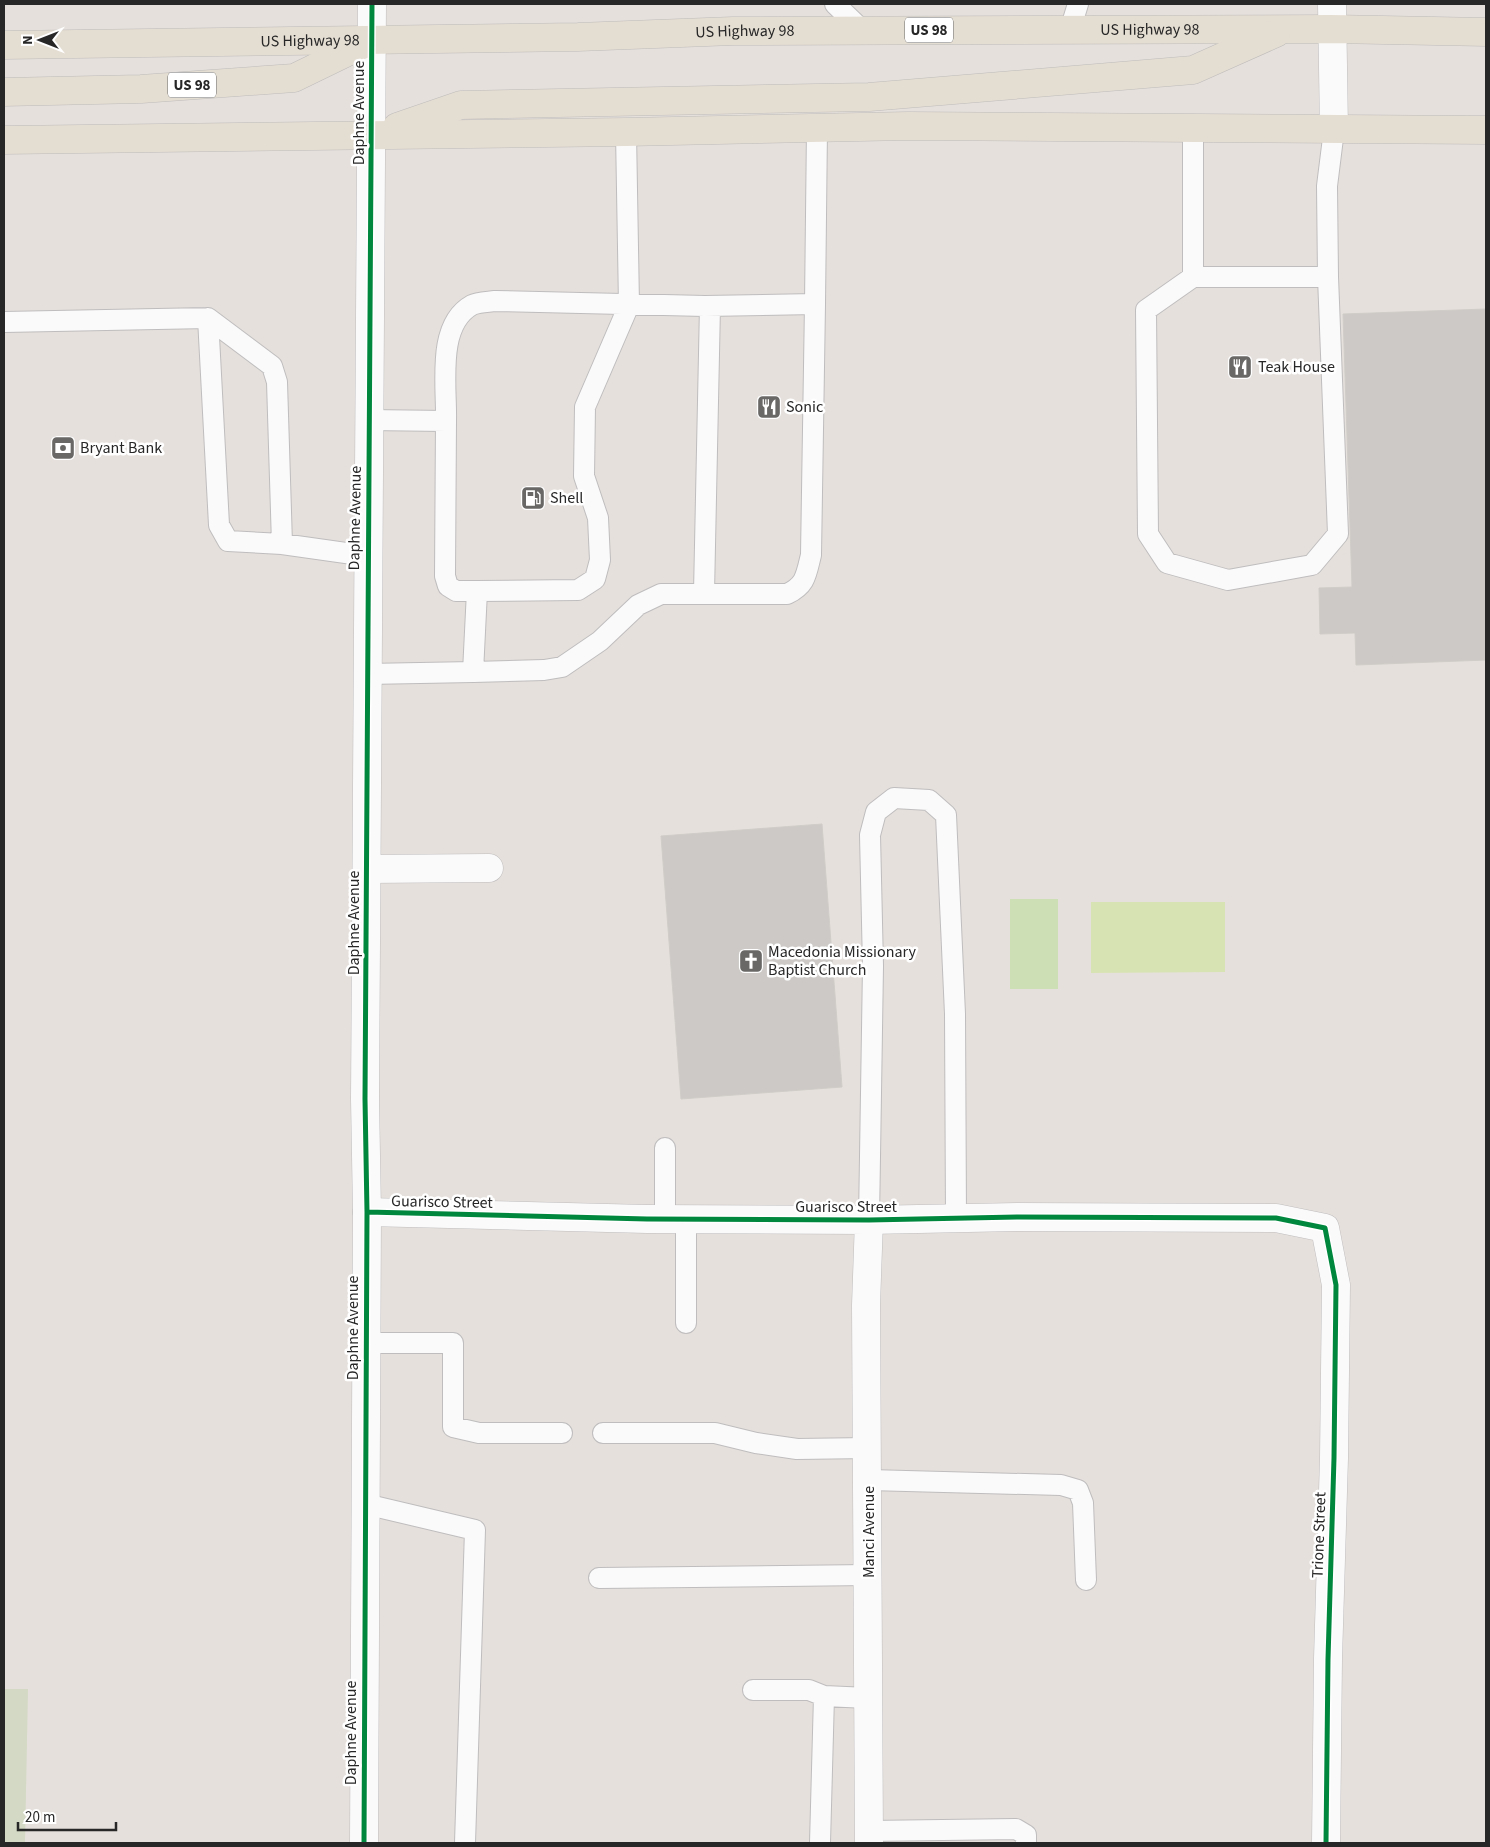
<svg xmlns="http://www.w3.org/2000/svg" width="1490" height="1847" font-family="'Source Sans 3',sans-serif">
	<rect width="100%" height="100%" fill="#e5e0dc"/>
	<path fill="#ccdfb5" d="M 1010,899 L 1058,899 L 1058,989 L 1010,989 Z"/>
	<path fill="#d3d9c4" d="M 4,1689 L 28,1689 L 25,1843 L 4,1843 Z"/>
	<path fill="#d8e3b3" d="M 1091,902 L 1225,902 L 1225,972 L 1091,973 Z"/>
	<path fill="#ccc9c6" stroke="#d0ccc8" d="M 1486,309 L 1486,660 L 1356,665 L 1355,633 L 1320,634 L 1319,588 L 1352,587 L 1343,314 Z
		M 822,824 L 842,1087 L 681,1099 L 661,836 Z"/>
	<g fill="none" stroke-linecap="round" stroke-linejoin="round">
		<defs>
			<path id="lane" d="M 835,4 L 863,31
				M 1070,30 L 1078,4
				M 1193,129 L 1193,277 L 1328,277 L 1327,186 L 1334,130
				M 1193,277 L 1146,310 L 1148,534 L 1167,563 L 1228,580 L 1312,565 L 1338,534 L 1328,277
				M 208,318 L 219,525 L 228,541 L 282,544
				M 4,322 L 208,318 L 272,366 L 277,382 L 282,544 L 367,556
				M 446,421 C 447,386 436,325 472,305 C 478,302 488,302 495,301 L 705,306 L 815,304 L 817,128
				M 477,591 L 578,590 L 595,579 L 600,560 L 598,518 L 584,476 L 585,407 L 629,305 L 626,132
				M 704,593 L 710,306
				M 473,672 L 544,670 L 562,667 L 600,641 L 638,605 L 661,594 L 787,594 C 806,585 806,575 811,555 L 815,304
				M 367,674 L 473,672 L 477,591 L 456,591 L 448,586 L 445,576 L 446,421 L 368,420
				M 665,1148 L 665,1219
				M 686,1219 L 686,1323
				M 869,1220 L 873,966 L 870,835 L 876,812 L 894,798 L 929,800 L 946,815 L 955,1014 L 956,1218
				M 366,1343 L 453,1343 L 453,1427 L 479,1433 L 562,1433
				M 603,1433 L 715,1433 L 756,1443 L 797,1449 L 868,1448
				M 869,1480 L 1061,1485 L 1078,1490 L 1083,1503 L 1086,1580
				M 365,1504 L 475,1530 L 465,1843
				M 599,1578 L 869,1575
				M 753,1690 L 809,1690 L 824,1696
				M 869,1831 L 1016,1829 L 1026,1835 L 1026,1843
				M 820,1843 L 824,1696 L 868,1698"/>
			<path id="street" d="M 1332,4 L 1334,130
				M 367,869 L 489,868
				M 367,1212 L 647,1219 L 869,1220 L 1017,1217 L 1276,1218 L 1325,1228 L 1336,1285 L 1334,1458 L 1328,1659 L 1326,1843
				M 869,1843 L 866,1305 L 869,1220"/>
			<path id="secondary" d="M 364,1843 L 367,1212 L 365,1099 L 372,4"/>
			<g id="primary">
				<path id="s1" d="M 4,45 L 578,37 L 733,31 L 1332,29 L 1486,32"/>
				<path d="M 4,92 L 141,89 L 294,78 L 364,44"/>
				<path d="M 397,127 L 461,105 L 869,97 L 1193,70 L 1276,33"/>
				<path d="M 4,140 L 626,132 L 908,126 L 1486,130"/>
			</g>
		</defs>
		<use href="#lane" stroke="#bfbdbe" stroke-width="22"/>
		<use href="#street" stroke="#bfbdbe" stroke-width="29"/>
		<use href="#secondary" stroke="#bfbdbe" stroke-width="29"/>
		<use href="#primary" stroke="#bebcbb" stroke-width="29"/>
		<use href="#lane" stroke="#fbfafa" stroke-width="20"/>
		<use href="#street" stroke="#fbfafa" stroke-width="28"/>
		<use href="#secondary" stroke="#fbfafa" stroke-width="28"/>
		<use href="#primary" stroke="#e4ddd2" stroke-width="28"/>
		<defs>
			<path id="cycleway" d="M 367,1212 L 647,1219 L 869,1220 L 1017,1217 L 1276,1218 L 1325,1228 L 1336,1285 L 1334,1458 L 1328,1659 L 1326,1843
				M 364,1843 L 367,1212 L 365,1099 L 372,4"/>
		</defs>
		<use href="#cycleway" stroke="#fff" stroke-width="8"/>
		<use href="#cycleway" stroke="#00873e" stroke-width="5"/>
	</g>
	<defs>
		<symbol id="restaurant-square" viewBox="-11 -11 22 22"><rect x="-9" y="-9" width="18" height="18" rx="4" fill="#6a6866" stroke="#fff"/><path d="M-5-6h1v4h1v-4h1v4h1v-4h1v5L-1.5 .5V6h-2V.5L-5-1ZM5-6V6H3V1.5H1.5Q1.5-4 5-6Z" fill="#fff"/></symbol>
		<symbol id="bank-square" viewBox="-11 -11 22 22"><rect x="-9" y="-9" width="18" height="18" rx="4" fill="#6a6866" stroke="#fff"/><path d="M-6-4H6V4H-6ZM0-2.3a2.3 2.3 0 1 0 0 4.6a2.3 2.3 0 1 0 0-4.6Z" fill="#fff"/></symbol>
		<symbol id="fuel-square" viewBox="-11 -11 22 22"><rect x="-9" y="-9" width="18" height="18" rx="4" fill="#6a6866" stroke="#fff"/><path d="M-5.5-6h7V0h2V4h1.3V-2.5L3-4.5l.8-.8L6-3V5H2.5V1h-1V6h-7ZM-4.2-4.7v3.2H.2V-4.7Z" fill="#fff"/></symbol>
		<symbol id="church-square" viewBox="-11 -11 22 22"><rect x="-9" y="-9" width="18" height="18" rx="4" fill="#6a6866" stroke="#fff"/><path d="M-1.2-6h2.4v3.5h3.3v2.4h-3.3V6h-2.4V-.1h-3.3v-2.4h3.3Z" fill="#fff"/></symbol>
	</defs>
	<g fill-rule="evenodd">
		<use href="#restaurant-square" x="1226" y="353" width="28" height="28"/>
		<use href="#restaurant-square" x="755" y="393" width="28" height="28"/>
		<use href="#bank-square" x="49" y="434" width="28" height="28"/>
		<use href="#fuel-square" x="519" y="484" width="28" height="28"/>
		<use href="#church-square" x="737" y="947" width="28" height="28"/>
	</g>
	<g text-anchor="middle" dominant-baseline="central" stroke-width="5" stroke-linejoin="round" paint-order="stroke">
		<g fill="#fff" stroke="#686868" stroke-width="1">
			<rect x="905" y="17.5" width="48" height="25" rx="4"/>
			<rect x="168" y="72.5" width="48" height="25" rx="4"/>
		</g>
		<g font-size="15" font-weight="bold" fill="#272727">
			<text x="929" y="30">US 98</text>
			<text x="192" y="85">US 98</text>
		</g>
		<g font-size="16" fill="#272727" stroke="#fff">
			<text stroke="none"><textPath href="#s1" startOffset="1146">US Highway 98</textPath></text>
			<text stroke="none"><textPath href="#s1" startOffset="741">US Highway 98</textPath></text>
			<text stroke="none"><textPath href="#s1" startOffset="306">US Highway 98</textPath></text>
			<text transform="translate(359 113) rotate(-90)">Daphne Avenue</text>
			<text transform="translate(355 518) rotate(-89)">Daphne Avenue</text>
			<text transform="translate(354 923) rotate(-90)">Daphne Avenue</text>
			<text transform="translate(442 1202) rotate(1)">Guarisco Street</text>
			<text x="846" y="1207">Guarisco Street</text>
			<text transform="translate(353 1328) rotate(-90)">Daphne Avenue</text>
			<text transform="translate(869 1532) rotate(-90)">Manci Avenue</text>
			<text transform="translate(1319 1535) rotate(-88)">Trione Street</text>
			<text transform="translate(351 1733) rotate(-90)">Daphne Avenue</text>
		</g>
		<g font-size="16" fill="#272727" stroke="#fff" text-anchor="start">
			<text x="1258" y="367">Teak House</text>
			<text x="786" y="407">Sonic</text>
			<text x="80" y="448">Bryant Bank</text>
			<text x="550" y="498">Shell</text>
			<text x="768" y="952">Macedonia Missionary<tspan x="768" dy="18">Baptist Church</tspan></text>
		</g>
	</g>
	<rect width="1490" height="1847" fill="none" stroke="#272727" stroke-width="10"/>
	<g transform="translate(40 40) rotate(270)" stroke="#ffffff" stroke-width="4" paint-order="stroke">
	<path d="M0-4L9 19L0 12L-9 19Z" fill="#272727"/>
	<text y="-8" font-size="14" font-weight="bold" text-anchor="middle" fill="#272727">N</text>
	</g>
	<path d="M18 1822v8h98v-8" fill="none" stroke="#272727" stroke-width="2.5"/>
	<text x="25" y="1822" font-size="15" fill="#272727" stroke="#ffffff" stroke-width="4" paint-order="stroke">20 m</text>
</svg>
